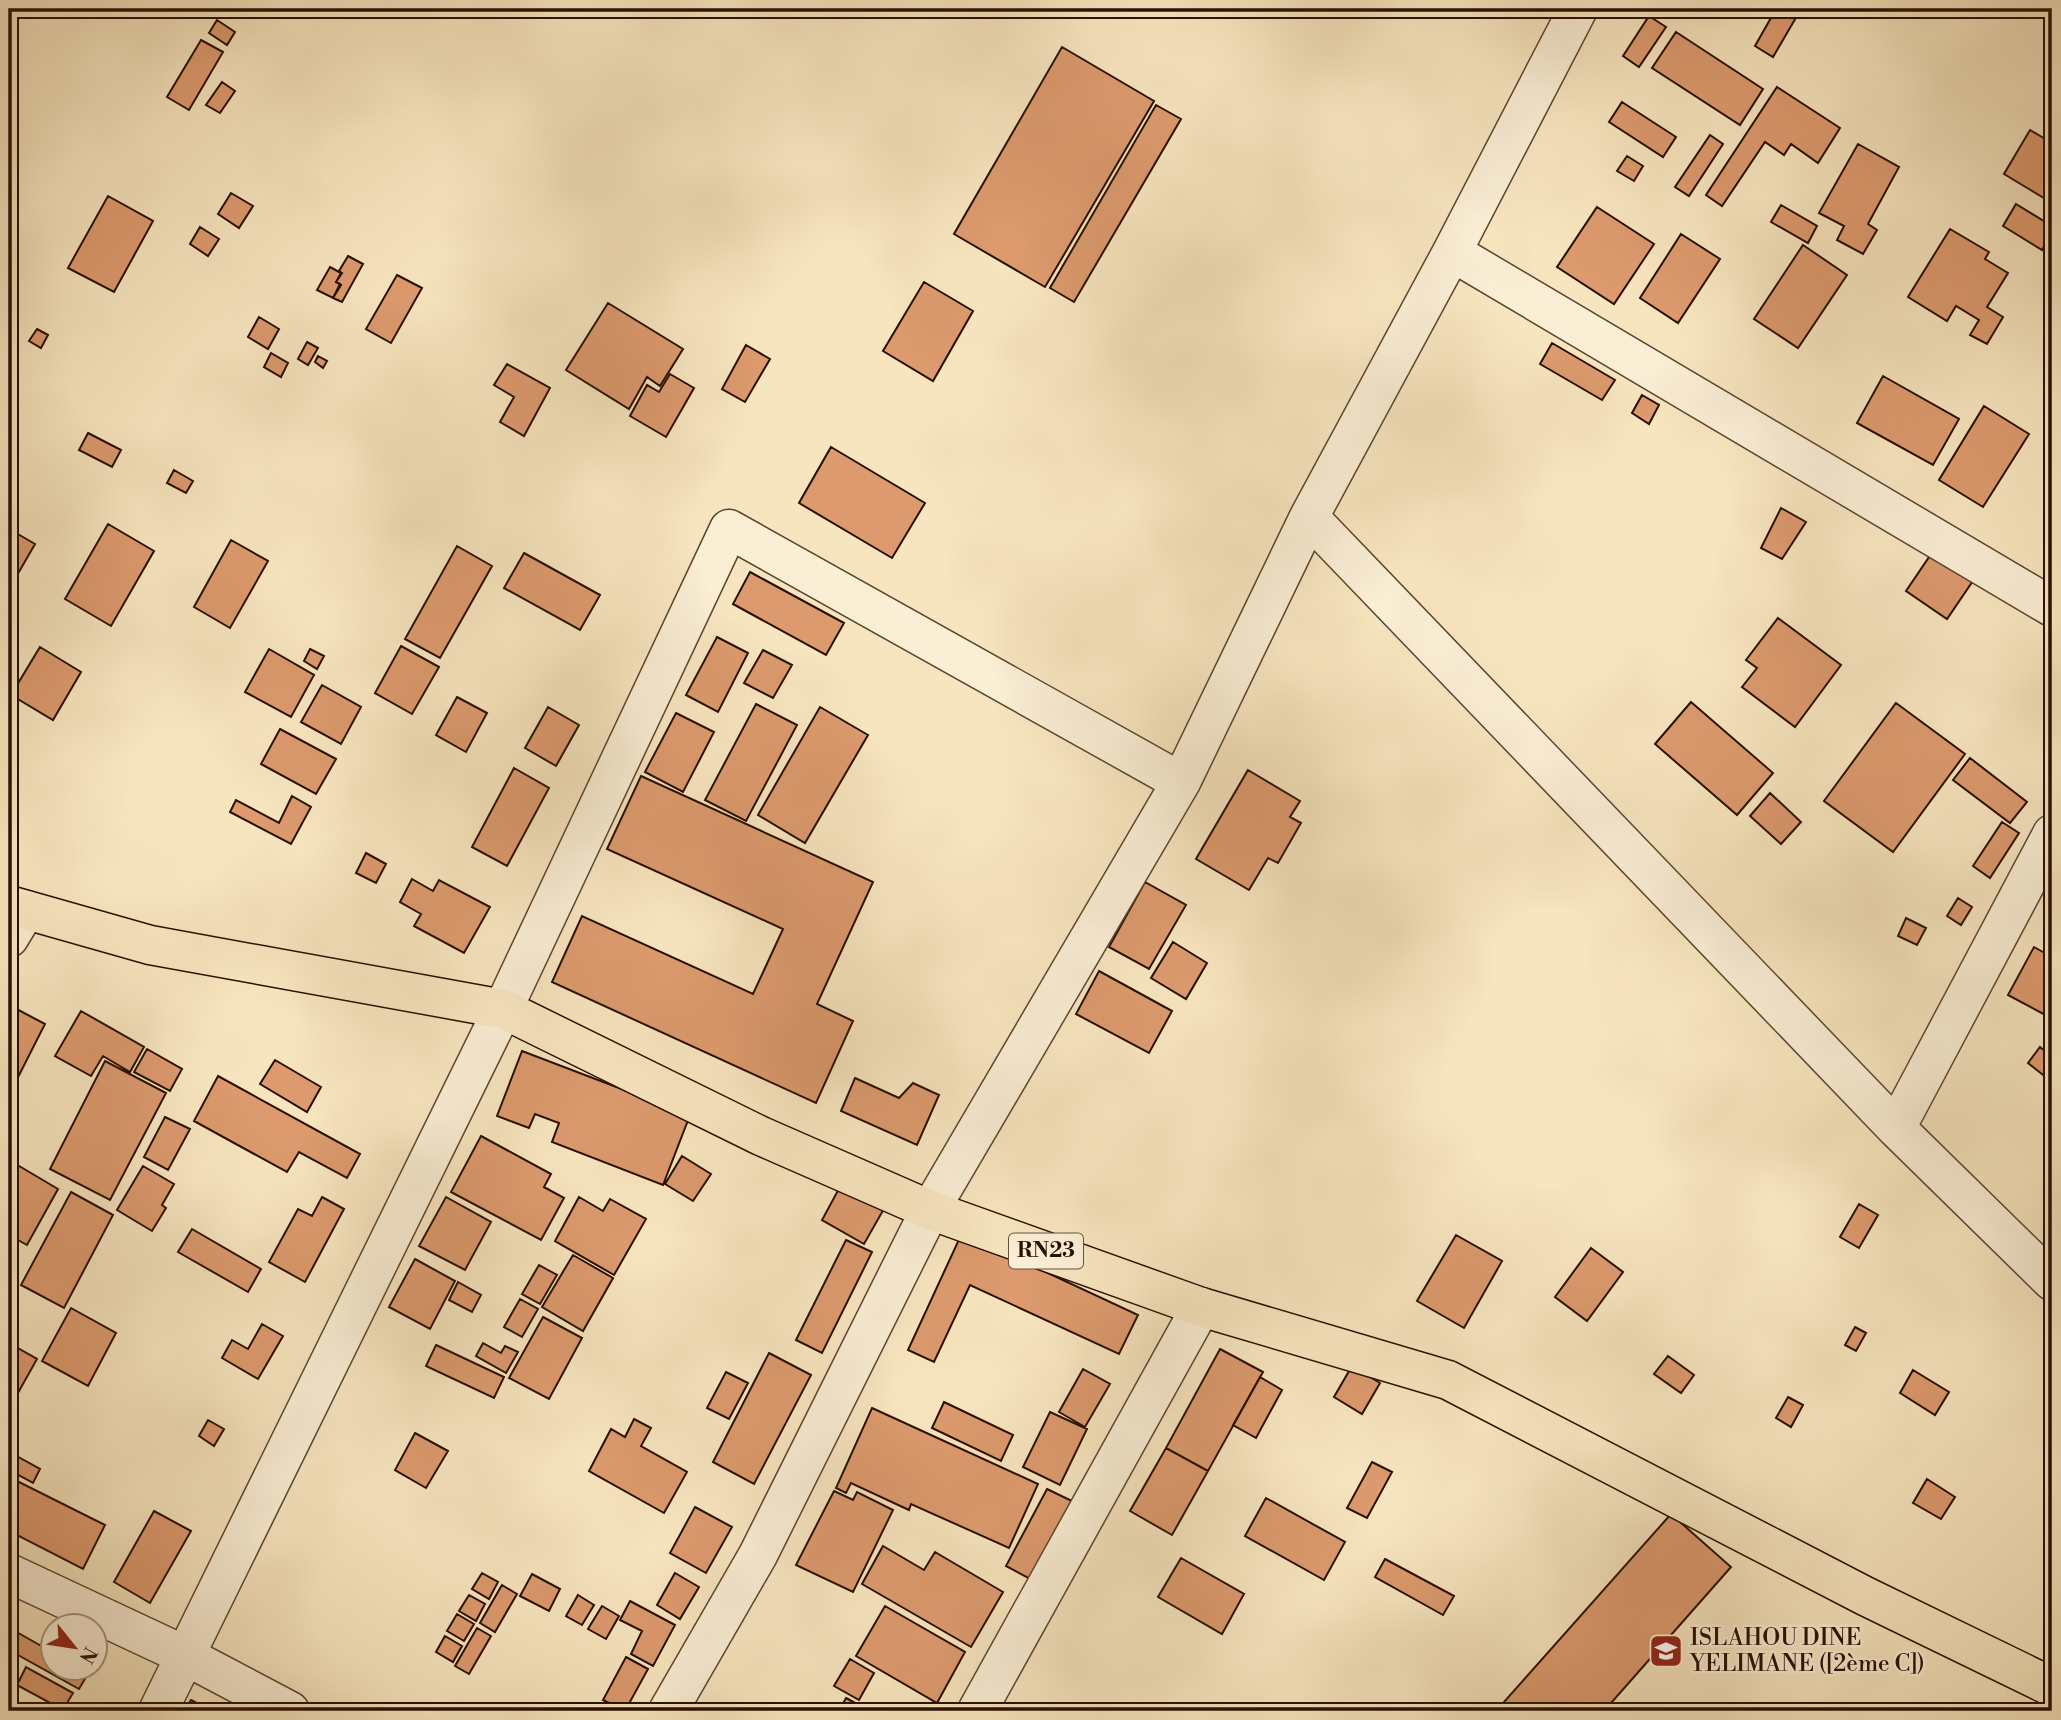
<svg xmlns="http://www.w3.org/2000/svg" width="2061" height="1720" font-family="'Libre Bodoni',serif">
	<rect width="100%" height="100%" fill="#f7e5bf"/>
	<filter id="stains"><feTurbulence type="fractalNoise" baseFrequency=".00286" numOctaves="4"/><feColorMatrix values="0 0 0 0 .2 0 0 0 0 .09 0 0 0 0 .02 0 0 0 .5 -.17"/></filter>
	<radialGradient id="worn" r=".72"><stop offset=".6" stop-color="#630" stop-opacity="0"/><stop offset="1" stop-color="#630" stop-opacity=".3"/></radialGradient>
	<path fill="#dc9a6e" stroke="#280f00" stroke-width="2" d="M 1776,9 L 1801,9 L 1773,57 L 1755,46 Z
		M 1649,16 L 1666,27 L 1639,67 L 1623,56 Z
		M 217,20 L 235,32 L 227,45 L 209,33 Z
		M 1676,32 L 1763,89 L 1740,125 L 1652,68 Z
		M 201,40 L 223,52 L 189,110 L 167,97 Z
		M 1062,47 L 1154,101 L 1045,287 L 954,234 Z
		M 222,82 L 235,91 L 220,113 L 206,105 Z
		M 1777,87 L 1840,128 L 1818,163 L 1791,144 L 1784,155 L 1765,142 L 1722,206 L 1706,195 Z
		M 1622,102 L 1676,137 L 1663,157 L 1609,122 Z
		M 1156,105 L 1181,119 L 1074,302 L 1050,288 Z
		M 2030,130 L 2052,143 L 2052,203 L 2004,174 Z
		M 1710,135 L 1723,144 L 1689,196 L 1675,187 Z
		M 1858,144 L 1899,167 L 1868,224 L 1877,230 L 1863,254 L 1837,240 L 1844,226 L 1819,213 Z
		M 1627,156 L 1643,166 L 1634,181 L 1617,171 Z
		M 231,193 L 253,206 L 239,228 L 218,214 Z
		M 108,196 L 153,221 L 114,292 L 68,268 Z
		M 2016,204 L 2052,226 L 2052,232 L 2042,250 L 2003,226 Z
		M 1781,205 L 1817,226 L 1808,243 L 1771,222 Z
		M 1597,207 L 1654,244 L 1614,304 L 1557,267 Z
		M 200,227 L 219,239 L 208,256 L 190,244 Z
		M 1950,229 L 1989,252 L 1985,259 L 2008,273 L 1987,307 L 2003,317 L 1987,344 L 1970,335 L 1979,320 L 1956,306 L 1947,321 L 1908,297 Z
		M 1681,234 L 1720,259 L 1678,323 L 1640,298 Z
		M 1803,245 L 1847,275 L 1798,348 L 1754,319 Z
		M 348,256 L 363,264 L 342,302 L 333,298 L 341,285 L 336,282 L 342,273 L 339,271 Z
		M 330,267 L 341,273 L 336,282 L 340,284 L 333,298 L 317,290 Z
		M 397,275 L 422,288 L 391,343 L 366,329 Z
		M 924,282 L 973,311 L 933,381 L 883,351 Z
		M 608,303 L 683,349 L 660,386 L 647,377 L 629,409 L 566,370 Z
		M 259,317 L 279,329 L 268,349 L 248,337 Z
		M 37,329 L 48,335 L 41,348 L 29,341 Z
		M 307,342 L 318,348 L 308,365 L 298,359 Z
		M 1552,343 L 1615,380 L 1602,400 L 1540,364 Z
		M 746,345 L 770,359 L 745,402 L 722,389 Z
		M 271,353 L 288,363 L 281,377 L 264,367 Z
		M 318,356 L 327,361 L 323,368 L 315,362 Z
		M 507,364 L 550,388 L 524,436 L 500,422 L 514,397 L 494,385 Z
		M 670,374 L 694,388 L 666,437 L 630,416 L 647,385 L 659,392 Z
		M 1883,376 L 1959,419 L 1933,465 L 1857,423 Z
		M 1642,395 L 1659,405 L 1649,424 L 1632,413 Z
		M 1984,406 L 2029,434 L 1983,507 L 1939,480 Z
		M 88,433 L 121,450 L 112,467 L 79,450 Z
		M 831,447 L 925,503 L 892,558 L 799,503 Z
		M 174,470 L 193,481 L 186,493 L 167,483 Z
		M 1781,508 L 1806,522 L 1782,559 L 1761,548 Z
		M 108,524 L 154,551 L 111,626 L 65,599 Z
		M 11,530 L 35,544 L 16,577 L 9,572 L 9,535 Z
		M 231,540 L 268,561 L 230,628 L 194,607 Z
		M 1940,541 L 1981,569 L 1947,619 L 1906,591 Z
		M 457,546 L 492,566 L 440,658 L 405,639 Z
		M 524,553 L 600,595 L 580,630 L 504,588 Z
		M 750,572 L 844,623 L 826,655 L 733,604 Z
		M 1778,618 L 1841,665 L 1795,727 L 1742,687 L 1757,668 L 1746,660 Z
		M 717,637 L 748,653 L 718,712 L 686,695 Z
		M 401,646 L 439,667 L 412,714 L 375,693 Z
		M 40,647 L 81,672 L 53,720 L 11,695 Z
		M 269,649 L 314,675 L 291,717 L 245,692 Z
		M 310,649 L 324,656 L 317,669 L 304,661 Z
		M 763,650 L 792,665 L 773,698 L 744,683 Z
		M 322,685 L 361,707 L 341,744 L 301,722 Z
		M 457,697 L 487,713 L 466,752 L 436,735 Z
		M 1691,702 L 1773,773 L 1737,815 L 1655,744 Z
		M 1896,703 L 1965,754 L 1893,852 L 1824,801 Z
		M 756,704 L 797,725 L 746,821 L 705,800 Z
		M 548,707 L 579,725 L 556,766 L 525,748 Z
		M 820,707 L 868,735 L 805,843 L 758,815 Z
		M 676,713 L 714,732 L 683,792 L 645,772 Z
		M 280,729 L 336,759 L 316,794 L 261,764 Z
		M 1970,758 L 2027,802 L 2010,823 L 1953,780 Z
		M 514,768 L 549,788 L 507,866 L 472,847 Z
		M 1248,770 L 1300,801 L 1290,817 L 1301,823 L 1278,863 L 1268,858 L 1249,890 L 1196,859 Z
		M 641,776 L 873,882 L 817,1004 L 853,1021 L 816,1103 L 552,982 L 582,916 L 753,994 L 783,929 L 607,849 Z
		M 1770,793 L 1801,822 L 1781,844 L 1750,816 Z
		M 292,796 L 311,807 L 291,844 L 230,812 L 236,800 L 279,823 Z
		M 2002,822 L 2019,833 L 1990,878 L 1973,866 Z
		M 366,853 L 386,864 L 376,883 L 356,873 Z
		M 412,879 L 433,891 L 439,880 L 490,907 L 464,953 L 414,926 L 421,914 L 400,902 Z
		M 1145,882 L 1186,905 L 1149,969 L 1109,947 Z
		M 1958,898 L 1972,907 L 1961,925 L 1947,916 Z
		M 1906,918 L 1926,928 L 1917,945 L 1898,936 Z
		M 1173,942 L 1207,963 L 1186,999 L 1151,978 Z
		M 2034,947 L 2052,957 L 2052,1011 L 2049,1017 L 2008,995 Z
		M 1099,971 L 1172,1011 L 1149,1053 L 1076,1014 Z
		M 9,1005 L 45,1024 L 9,1095 Z
		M 81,1011 L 144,1047 L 130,1072 L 103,1056 L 91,1076 L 55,1056 Z
		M 2040,1047 L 2052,1057 L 2052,1082 L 2028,1063 Z
		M 147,1049 L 182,1069 L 170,1091 L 134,1072 Z
		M 522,1051 L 690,1115 L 663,1185 L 552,1142 L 559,1123 L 535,1114 L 529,1128 L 497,1116 Z
		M 275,1060 L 321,1087 L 307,1112 L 260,1084 Z
		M 105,1061 L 166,1093 L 110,1200 L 50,1169 Z
		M 218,1076 L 360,1154 L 347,1178 L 299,1152 L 287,1172 L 194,1121 Z
		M 855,1078 L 899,1098 L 913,1083 L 939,1095 L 917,1145 L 841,1111 Z
		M 165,1117 L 190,1129 L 168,1170 L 144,1157 Z
		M 481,1136 L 551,1174 L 544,1187 L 564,1198 L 541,1240 L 451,1192 Z
		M 682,1156 L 711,1174 L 693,1201 L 665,1184 Z
		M 9,1160 L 58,1189 L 27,1245 L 9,1235 Z
		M 143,1166 L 174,1184 L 162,1205 L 166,1208 L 152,1231 L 117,1210 Z
		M 842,1183 L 885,1207 L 864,1244 L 822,1220 Z
		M 71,1192 L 113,1215 L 64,1308 L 21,1285 Z
		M 322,1197 L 344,1209 L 305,1282 L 269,1262 L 298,1209 L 312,1216 Z
		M 446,1197 L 491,1222 L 465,1270 L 419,1246 Z
		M 579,1197 L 603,1211 L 610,1199 L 646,1219 L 614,1275 L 555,1241 Z
		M 1859,1204 L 1878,1215 L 1859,1248 L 1840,1237 Z
		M 192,1229 L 261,1269 L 248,1292 L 178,1252 Z
		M 962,1233 L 1138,1315 L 1119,1354 L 970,1285 L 934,1362 L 908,1350 Z
		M 1456,1235 L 1502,1261 L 1464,1328 L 1417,1301 Z
		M 846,1240 L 872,1252 L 822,1353 L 796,1340 Z
		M 1591,1248 L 1623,1272 L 1587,1321 L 1555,1297 Z
		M 573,1255 L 613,1278 L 583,1331 L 542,1307 Z
		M 415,1259 L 455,1281 L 430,1329 L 389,1307 Z
		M 539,1265 L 557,1275 L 540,1304 L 522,1294 Z
		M 458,1282 L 481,1295 L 472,1312 L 449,1300 Z
		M 520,1299 L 538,1309 L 522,1337 L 504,1327 Z
		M 71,1308 L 116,1333 L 88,1386 L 42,1361 Z
		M 543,1317 L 582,1338 L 549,1399 L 509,1378 Z
		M 262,1324 L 283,1336 L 258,1379 L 222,1358 L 232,1340 L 248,1349 Z
		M 1855,1327 L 1866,1333 L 1856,1351 L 1845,1345 Z
		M 9,1343 L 37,1359 L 9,1409 Z
		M 483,1343 L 501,1353 L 505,1346 L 518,1352 L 506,1373 L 476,1356 Z
		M 436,1345 L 504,1377 L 494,1398 L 426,1366 Z
		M 1220,1349 L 1263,1372 L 1208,1471 L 1166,1448 Z
		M 769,1353 L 811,1375 L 754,1484 L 713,1462 Z
		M 1668,1356 L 1694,1375 L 1681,1393 L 1654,1374 Z
		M 1352,1366 L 1380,1383 L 1362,1414 L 1334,1397 Z
		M 1083,1369 L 1110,1384 L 1085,1427 L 1059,1412 Z
		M 1913,1370 L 1949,1392 L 1935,1415 L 1900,1393 Z
		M 726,1372 L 748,1383 L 729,1419 L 707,1408 Z
		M 1260,1377 L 1282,1390 L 1256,1438 L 1233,1425 Z
		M 1788,1397 L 1803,1405 L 1791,1427 L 1776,1418 Z
		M 944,1402 L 1013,1435 L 1001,1461 L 932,1428 Z
		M 872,1408 L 1038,1484 L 1009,1548 L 911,1504 L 909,1510 L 851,1483 L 846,1493 L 836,1488 Z
		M 1050,1412 L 1087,1429 L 1060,1485 L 1023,1467 Z
		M 634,1419 L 651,1428 L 641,1446 L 687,1472 L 664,1513 L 589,1471 L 611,1429 L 625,1437 Z
		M 208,1420 L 224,1429 L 214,1446 L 199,1436 Z
		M 415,1433 L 448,1451 L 426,1488 L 395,1470 Z
		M 1166,1448 L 1208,1471 L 1172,1535 L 1130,1511 Z
		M 13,1454 L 40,1469 L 33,1483 L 9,1470 L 9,1462 Z
		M 1372,1462 L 1392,1472 L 1367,1518 L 1347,1508 Z
		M 1927,1479 L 1955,1497 L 1941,1519 L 1913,1503 Z
		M 15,1480 L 105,1525 L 83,1569 L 9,1531 L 9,1492 Z
		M 1047,1489 L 1074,1502 L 1032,1580 L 1006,1566 Z
		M 834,1491 L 853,1500 L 857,1492 L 893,1510 L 853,1592 L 796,1565 Z
		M 1266,1498 L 1345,1542 L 1324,1580 L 1245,1536 Z
		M 695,1507 L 732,1527 L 706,1573 L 670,1553 Z
		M 154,1511 L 191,1531 L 150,1603 L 114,1582 Z
		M 1671,1514 L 1731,1567 L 1604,1711 L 1496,1711 Z
		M 883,1546 L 924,1570 L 935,1552 L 1003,1592 L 971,1647 L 862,1584 Z
		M 1181,1558 L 1244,1594 L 1222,1634 L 1158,1597 Z
		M 1385,1559 L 1454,1596 L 1443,1615 L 1375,1577 Z
		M 482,1573 L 498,1582 L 489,1599 L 472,1589 Z
		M 675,1573 L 699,1587 L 680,1619 L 657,1605 Z
		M 532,1574 L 560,1589 L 549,1611 L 520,1596 Z
		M 502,1585 L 517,1594 L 495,1632 L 480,1623 Z
		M 469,1595 L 485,1604 L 476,1621 L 459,1611 Z
		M 578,1595 L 594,1605 L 582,1625 L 566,1616 Z
		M 630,1601 L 675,1625 L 653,1666 L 631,1654 L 642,1631 L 620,1620 Z
		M 602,1606 L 619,1616 L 606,1639 L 588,1629 Z
		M 885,1606 L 965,1652 L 937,1703 L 856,1656 Z
		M 457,1614 L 474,1624 L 464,1641 L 447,1631 Z
		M 477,1628 L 491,1636 L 469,1674 L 455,1666 Z
		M 13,1630 L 52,1652 L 52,1668 L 81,1668 L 89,1672 L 79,1689 L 9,1650 L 9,1637 Z
		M 445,1636 L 462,1646 L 453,1662 L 436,1652 Z
		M 626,1657 L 648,1669 L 625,1711 L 603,1700 Z
		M 850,1659 L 874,1673 L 859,1700 L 834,1686 Z
		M 26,1667 L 73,1693 L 63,1710 L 17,1685 Z
		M 846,1698 L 870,1711 L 839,1711 Z
		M 191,1700 L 211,1711 L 184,1711 Z"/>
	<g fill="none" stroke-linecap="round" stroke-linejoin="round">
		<defs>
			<path id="minor" d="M 1452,252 L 2052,607
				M 1309,517 L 1896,1128 L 2052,1281
				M 9,938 L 26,910
				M 1896,1128 L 2052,834
				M 9,1573 L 184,1655 L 290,1711
				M 158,1711 L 503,1009 L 729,529 L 1181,782
				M 668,1711 L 758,1555 L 930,1210 L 1181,782 L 1309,517 L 1452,252 L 1578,9
				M 977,1711 L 1201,1307"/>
			<path id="primary" d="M 9,905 L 150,945 L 503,1009 L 761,1136 L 930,1210 L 1201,1307 L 1448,1380 L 1865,1596 L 2052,1687"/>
		</defs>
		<use href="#minor" stroke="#5c4430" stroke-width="41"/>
		<use href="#primary" stroke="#280f00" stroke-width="41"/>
		<use href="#minor" stroke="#faeed5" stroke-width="38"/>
		<use href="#primary" stroke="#f7e5bf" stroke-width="38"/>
	</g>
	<defs>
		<symbol id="school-square" viewBox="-11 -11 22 22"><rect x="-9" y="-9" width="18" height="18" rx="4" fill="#8f2418" stroke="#faeed5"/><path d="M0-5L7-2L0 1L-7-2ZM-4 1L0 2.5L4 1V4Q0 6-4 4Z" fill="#fff"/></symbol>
	</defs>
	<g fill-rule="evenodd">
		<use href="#school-square" x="1647" y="1632" width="38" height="38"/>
	</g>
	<g text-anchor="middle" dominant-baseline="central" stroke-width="5" stroke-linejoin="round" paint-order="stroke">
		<rect fill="#faeed5" stroke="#675240" stroke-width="2" x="1009" y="1233.5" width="74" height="35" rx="5"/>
		<g font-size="21" font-weight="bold" fill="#280f00">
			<text x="1046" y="1251">RN23</text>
		</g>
		<g font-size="23" fill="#280f00" stroke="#faeed5" text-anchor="start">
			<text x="1690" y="1638">ISLAHOU DINE<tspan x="1690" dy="26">YELIMANE ([2ème C])</tspan></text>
		</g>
	</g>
	<rect width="2061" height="1720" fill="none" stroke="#f7e5bf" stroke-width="35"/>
	<rect x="10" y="10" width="2040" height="1699" fill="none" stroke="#280f00" stroke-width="3.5"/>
	<rect x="18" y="18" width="2026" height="1685" fill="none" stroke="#280f00" stroke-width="2"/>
	<g transform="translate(74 1647) rotate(120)"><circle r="33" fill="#faeed5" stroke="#a69580" stroke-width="2"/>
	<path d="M0-5L12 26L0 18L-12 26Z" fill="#8f2418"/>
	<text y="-10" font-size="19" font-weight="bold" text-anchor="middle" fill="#280f00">N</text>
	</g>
	<rect width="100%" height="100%" filter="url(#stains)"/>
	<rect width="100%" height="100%" fill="url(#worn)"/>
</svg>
